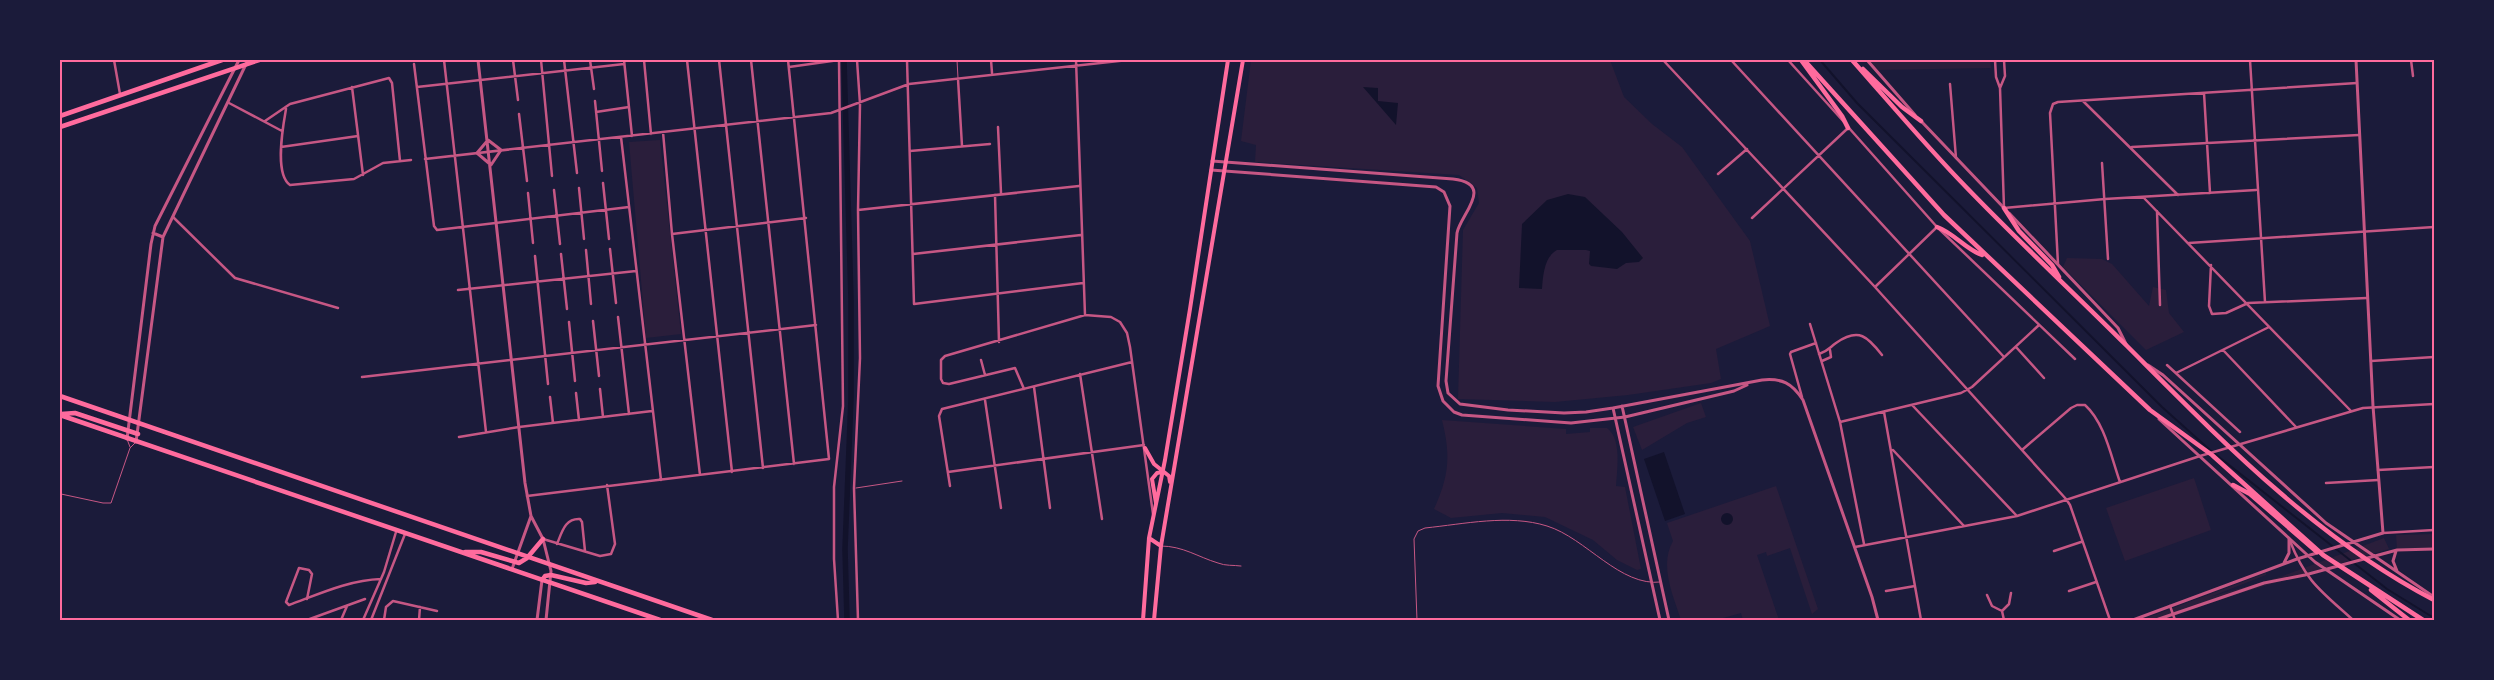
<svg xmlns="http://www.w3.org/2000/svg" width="2494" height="680" font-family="'Varela Round',sans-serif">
	<rect width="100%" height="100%" fill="#1b1b3a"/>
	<path fill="#2a1e3b" d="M 1251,60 L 1610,60 L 1624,97 L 1652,124 L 1682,147 L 1750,241 L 1770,326 L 1716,349 L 1721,379 L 1711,383 L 1628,395 L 1555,402 L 1458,399 L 1463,230 L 1479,203 L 1477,188 L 1459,175 L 1255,162 L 1256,145 L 1241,141 Z
		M 1869,60 L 1990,60 L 1991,68 L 1878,70 Z
		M 660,140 L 681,334 L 646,338 L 629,142 Z
		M 2067,258 L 2102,259 L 2112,264 L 2149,306 L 2153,287 L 2166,290 L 2169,313 L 2184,332 L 2146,350 L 2063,267 Z
		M 1701,403 L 1706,417 L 1687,423 L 1642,450 L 1633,427 Z
		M 1442,420 L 1566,429 L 1566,434 L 1590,432 L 1590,428 L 1607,428 C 1622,439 1617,469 1616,486 L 1625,487 L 1641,569 L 1637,570 L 1617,560 L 1593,540 L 1545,517 L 1502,513 L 1451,518 L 1434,509 C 1449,476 1451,456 1442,420 Z
		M 2194,478 L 2211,530 L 2125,561 L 2106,508 Z
		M 1776,486 L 1818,609 L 1812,614 L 1790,548 L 1767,556 L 1766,552 L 1757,555 L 1779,620 L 1743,620 L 1741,613 L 1716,620 L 1681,620 C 1673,595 1659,565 1673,541 L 1667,523 Z
		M 2434,534 L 2434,548 L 2397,549 L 2396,535 Z
		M 2384,538 L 2389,549 L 2234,595 L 2163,620 L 2141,620 L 2266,573 L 2266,575 L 2210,597 L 2283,576 Z"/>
	<path fill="#12122b" d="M 1363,87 L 1378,88 L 1378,101 L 1398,103 L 1396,125 Z
		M 1568,194 L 1585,197 L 1622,232 L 1643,258 L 1639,262 L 1626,263 L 1617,269 L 1591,266 L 1589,264 L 1590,251 L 1586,250 L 1557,250 C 1544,257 1543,276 1542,289 L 1519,288 L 1522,224 L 1547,200 Z
		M 1664,452 L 1685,514 L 1665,521 L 1644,459 Z
		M1721 519a6 6 0 1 1 12 0a6 6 0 1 1-12 0Z"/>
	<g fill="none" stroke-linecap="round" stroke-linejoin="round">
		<path stroke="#12122b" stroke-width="2" d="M 1820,60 L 1857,103 L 2162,407 L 2210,450 L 2387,589 L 2434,618"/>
		<path stroke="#12122b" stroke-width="5.5" d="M 844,60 L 851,300 L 851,398 L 845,549 L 847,620"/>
		<path stroke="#c65784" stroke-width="1" d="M 957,60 L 958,78
			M 127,439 L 130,447
			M 856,488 L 902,481
			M 61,494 L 103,503 L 111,503 L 130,448 L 135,443
			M 1161,546 C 1183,546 1198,557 1218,563 C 1225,566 1234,565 1241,566
			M 1417,620 L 1414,539 L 1418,531 L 1425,528 C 1464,524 1509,514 1547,526 C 1586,538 1620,587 1661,582"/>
		<path stroke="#c65784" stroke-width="2.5" d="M 114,60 L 120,94
			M 444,60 L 486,432
			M 513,60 L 518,100
			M 541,60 L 552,176
			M 564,60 L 577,173
			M 590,60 L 594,89
			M 624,60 L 632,136
			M 644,60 L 651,134
			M 687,60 L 732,472
			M 719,60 L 763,468
			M 751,60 L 794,464
			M 857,60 L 860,104 L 858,210 L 860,358 L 854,488 L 858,620
			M 907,60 L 914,304 L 1083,283
			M 991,60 L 992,73
			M 1076,60 L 1085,315
			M 1663,60 L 1875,287 L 2066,499 L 2070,505 L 2110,620
			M 1731,60 L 2004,357
			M 1788,60 L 1844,122
			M 1995,60 L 1996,77 L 2000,88 L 2004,208 L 2105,199 L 2256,190
			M 2250,60 L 2265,302
			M 2411,60 L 2413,76
			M 414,64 L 434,226 L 437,230 L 629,207
			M 789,67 L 839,60
			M 958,79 L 962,146
			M 1950,84 L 1956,158
			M 352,87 L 363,175
			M 417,87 L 624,64
			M 2000,88 L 2005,76 L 2004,60
			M 2204,93 L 2210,193
			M 595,101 L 602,171
			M 2083,101 L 2178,195
			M 229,103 L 282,131
			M 286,109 C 283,126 274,174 290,185 L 354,179 L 383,163 L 411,160
			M 596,112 L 629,107
			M 519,114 L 527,181
			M 265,121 L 290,104 L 389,78 L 392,83 L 400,161
			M 998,127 L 1001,193
			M 1849,128 L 1937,227 L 2075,359
			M 663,132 L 672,234 L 700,475
			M 621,137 L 661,480
			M 281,147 L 358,136
			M 2132,147 L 2359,135
			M 910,151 L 990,144
			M 425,159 L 831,113 L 909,84 L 1128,60
			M 2102,163 L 2108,259
			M 1718,174 L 1747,149
			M 603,183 L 609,239
			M 579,188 L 584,239
			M 554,190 L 560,244
			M 528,193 L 533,243
			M 995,195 L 999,342
			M 2143,197 L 2351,411
			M 858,210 L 1079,186
			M 2157,211 L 2160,305
			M 173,217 L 235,278 L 338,308
			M 1752,218 L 1847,129
			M 672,234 L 806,218
			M 2189,243 L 2434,227
			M 610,249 L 616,303
			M 586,250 L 591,304
			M 561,254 L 567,309
			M 913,254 L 1081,235
			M 535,256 L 548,384
			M 2058,264 L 2050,113 L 2053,104 L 2058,102 L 2357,83
			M 2211,265 L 2209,306 L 2212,314 L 2226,313 L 2248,303 L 2367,298
			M 1875,287 L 1937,227
			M 458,290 L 636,271
			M 618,317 L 629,414
			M 593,321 L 599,376
			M 569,322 L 575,381
			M 1810,324 L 1840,422 L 1864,544
			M 2016,347 L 2044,378
			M 2223,350 L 2296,427
			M 1819,354 C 1828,351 1829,348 1836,343 C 1859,327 1868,337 1882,355
			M 981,360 L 985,375
			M 1822,361 L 1831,357 L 1830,350
			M 2371,361 L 2434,357
			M 2167,365 L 2240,432
			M 2176,373 L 2269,327
			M 1080,374 L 1102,519
			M 362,377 L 816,325
			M 1034,387 L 1050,508
			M 600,389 L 603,417
			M 1024,389 L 1015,368 L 949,384 L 943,383 L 941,379 L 941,360 L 945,356 L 1085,315 L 1111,317 L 1120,322 L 1127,333 L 1130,347 L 1153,514
			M 576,393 L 579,420
			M 550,397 L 553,423
			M 1802,397 L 1790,354 L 1791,352 L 1816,343
			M 985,400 L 1001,508
			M 1913,406 L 2016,515
			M 1884,412 L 1921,620
			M 1840,422 L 1961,393 L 1972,387 L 2039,325
			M 459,437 L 519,427 L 652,411
			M 1893,450 L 1964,526
			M 2022,450 L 2071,408 L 2077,405 L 2085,405 C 2105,423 2111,457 2120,482
			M 2378,470 L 2434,467
			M 948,472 L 1144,445
			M 2326,483 L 2378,480
			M 950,486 L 939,416 L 942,409 L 1132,362
			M 527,496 L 829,459 L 788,60
			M 2383,533 L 2434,530
			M 543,539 L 600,556 L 611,554 L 615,544 L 607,485
			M 2290,541 C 2306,582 2321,591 2353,620
			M 557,544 C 562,532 565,518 580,519 L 582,522 L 585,551
			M 1855,547 L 2017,516 L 2200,456 L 2363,408 L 2434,404
			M 2054,551 L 2081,542
			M 1886,591 L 1915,586
			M 2069,591 L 2096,582
			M 1987,595 L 1992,606 L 2002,611
			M 307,599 L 312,574 L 309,570 L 299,568 L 286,602 L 289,605 C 319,594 349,580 381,579
			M 2170,606 L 2175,620
			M 2002,611 L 2009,604 L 2011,593
			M 2002,611 L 2004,620
			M 307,620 L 365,599
			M 341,620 L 347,606
			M 363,620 L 384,572 L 396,532
			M 371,620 L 405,534
			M 384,620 L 386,607 L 393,601 L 437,611
			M 419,620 L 420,607
			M 838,620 L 834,559 L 834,487 L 843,406 L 839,60"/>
		<path stroke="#c65784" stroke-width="3" d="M 478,60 L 525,483 L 531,516 L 543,539 L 551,571 L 546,620
			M 1867,60 L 1915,115
			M 1921,121 L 2005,209
			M 488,140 L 501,150 L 491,165 L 477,153 Z
			M 1212,161 L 1453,179 C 1496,184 1460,215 1457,233 L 1446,381 L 1448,393 L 1460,404 L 1508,410 L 1564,413 L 1586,412 L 1613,408 L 1762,380 C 1782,378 1792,383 1803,400 L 1872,597 L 1878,620
			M 1211,170 L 1436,187 L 1444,192 L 1450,206 L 1438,386 L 1443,401 L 1454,412 L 1462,415 L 1571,423 L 1625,417 L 1734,391 L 1747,385
			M 2009,213 L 2118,328 L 2126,344
			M 153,233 L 163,237
			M 2148,365 L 2163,375 L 2326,523 L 2434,597
			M 1622,406 L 1669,620
			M 1613,408 L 1660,620
			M 2159,419 L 2315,562 L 2400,620
			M 127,439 L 151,244 L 155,226 L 239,60
			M 136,442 L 163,237 L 248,60
			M 2396,551 L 2393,561 L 2397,571
			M 2284,563 L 2289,553 L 2289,538
			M 512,569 L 531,516
			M 537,620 L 542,580
			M 2133,620 L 2297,559 L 2383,533 L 2373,406 L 2356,60
			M 2156,620 L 2264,583 L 2305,575 L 2397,550 L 2434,549"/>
		<path stroke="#ff6b9d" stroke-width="4" d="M 1145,448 L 1154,464 L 1169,476 L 1170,482
			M 1156,503 L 1152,479 L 1157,473 L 1162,472
			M 1149,538 L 1161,546
			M 1143,620 L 1149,538 L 1165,460 L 1190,309 L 1228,60
			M 1154,620 L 1161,546 L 1243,60"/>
		<path stroke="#ff6b9d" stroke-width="4.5" d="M 1801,60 L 1842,116 L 1848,128
			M 1804,60 L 1944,215 L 2150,410 L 2212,455 L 2323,555 L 2423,620
			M 1852,60 C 1890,103 1927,147 1967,188 C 2019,242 2074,293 2127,346 C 2221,440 2315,538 2434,600
			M 1863,69 L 1902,107 L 1921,121
			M 60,116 L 222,60
			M 60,127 L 259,60
			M 2004,208 L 2019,231 L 2052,265 L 2059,277
			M 1937,227 C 1954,233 1965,249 1982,255
			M 60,396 L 712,620
			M 61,414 L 75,413 L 138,434
			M 60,415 L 660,620
			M 2233,485 L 2250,494 L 2317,552
			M 465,552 L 481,552 L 519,563 L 527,558 L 543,539
			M 542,580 L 545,576 L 551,575 L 586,583 L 595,582
			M 2371,590 L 2409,620"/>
	</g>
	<rect width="2494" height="680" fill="none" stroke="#1b1b3a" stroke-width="122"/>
	<rect x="61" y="61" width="2372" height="558" fill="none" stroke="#ff6b9d" stroke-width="2"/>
</svg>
